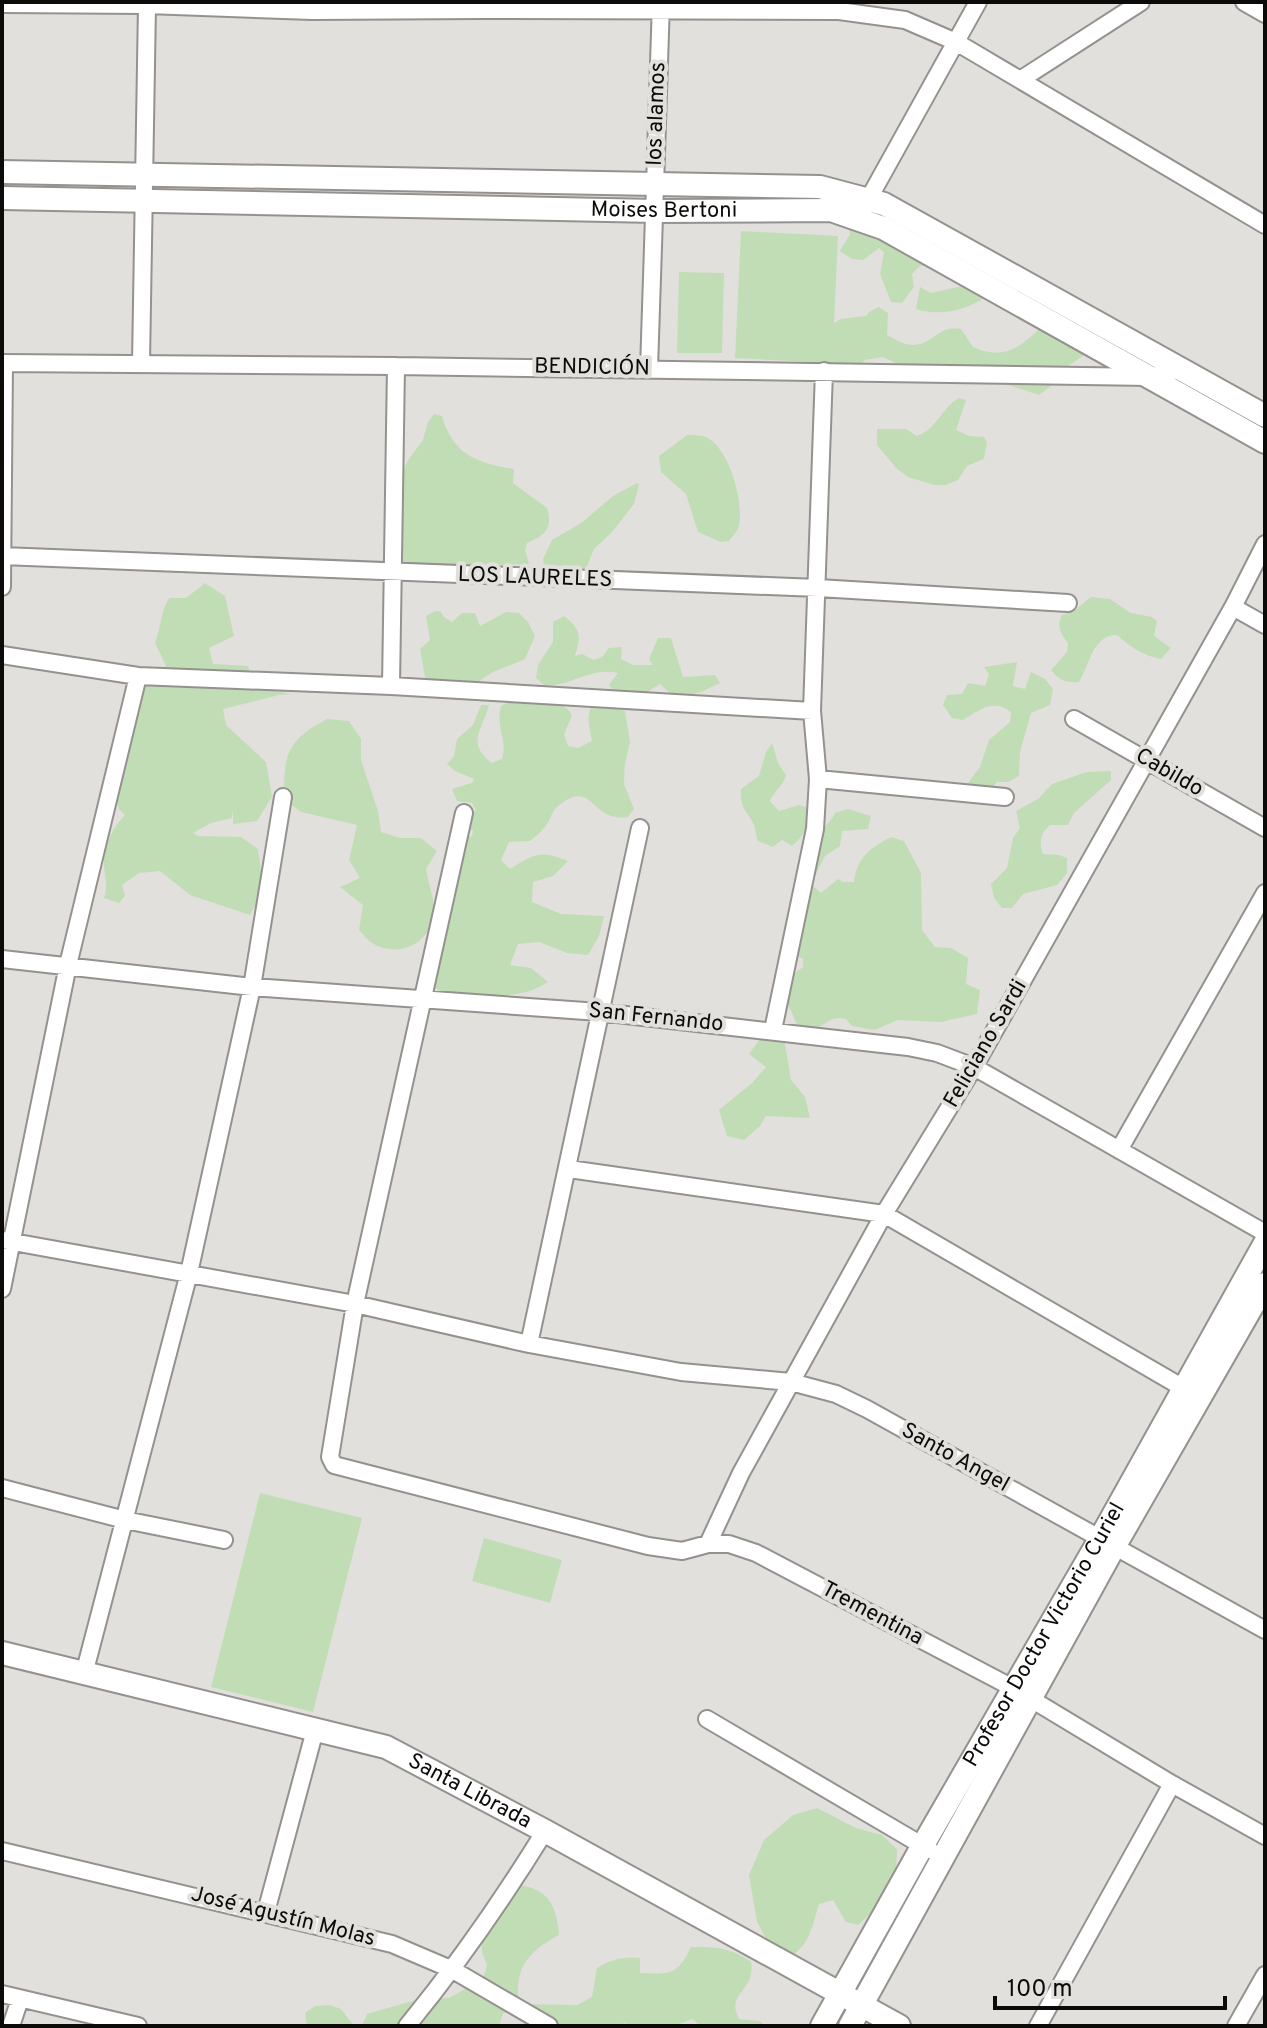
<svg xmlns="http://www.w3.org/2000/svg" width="1267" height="2028" font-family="Overpass,sans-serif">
	<rect width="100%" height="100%" fill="#e2e0dc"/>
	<path fill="#c1ddb6" d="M 845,216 L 988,295 C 969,310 939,317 916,309 L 920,287 L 931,293 L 962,286 L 961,282 L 932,266 L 920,266 L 912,274 L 914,287 L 902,303 L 891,302 L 880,274 L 884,252 L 879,248 L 863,260 L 852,259 L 840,251 L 850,234 Z
		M 741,231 L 838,236 L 834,323 L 841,319 L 866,316 L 869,312 L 879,307 L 888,313 L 887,335 C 895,339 904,345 913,345 C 935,344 939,324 961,329 L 973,347 C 1024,369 1031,319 1071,313 L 1089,329 L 1088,352 L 1060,372 L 1055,383 L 1039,395 L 990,379 L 901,366 L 883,357 L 865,360 L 853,372 L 842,371 L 832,363 L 735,358 Z
		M 679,272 L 724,273 L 722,353 L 677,353 Z
		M 959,398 L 966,400 L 956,430 L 969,436 L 984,437 L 987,442 L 984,459 L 967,466 L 958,480 L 946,485 L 934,485 L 908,477 L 897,469 L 877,445 L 877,429 L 906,429 L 917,436 C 937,429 942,407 959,398 Z
		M 434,414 L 442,416 C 453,455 477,463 514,469 L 513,483 L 547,508 C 553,529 545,535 527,543 L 525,550 L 529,564 L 507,565 L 501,572 L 401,572 L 401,477 L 408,460 L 423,440 L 428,422 Z
		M 687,435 C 693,435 701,435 706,437 C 729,447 744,502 739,525 C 738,531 733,536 729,541 L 721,542 L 698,532 L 686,494 L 661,472 L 659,456 Z
		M 637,483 L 639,484 L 634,504 L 612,532 L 594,549 L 581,581 L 545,571 L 543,559 L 552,540 L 581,523 L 613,496 Z
		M 205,583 L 225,596 L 234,636 L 209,648 L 213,664 L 248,666 L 254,687 L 291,694 L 279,695 L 223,709 L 226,725 L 266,762 L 272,797 L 257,821 L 233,824 L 233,809 L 232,818 L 211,823 L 193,833 L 198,836 L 241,837 L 258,849 C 262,879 266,889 250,915 L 190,895 L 160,871 L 139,873 L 122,885 L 125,896 L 119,903 L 104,898 C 109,884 103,872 104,858 C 106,842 114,825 125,815 L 119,809 L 114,794 L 138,690 L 166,666 L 155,643 C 161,628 160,613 169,598 L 186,598 Z
		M 1091,597 L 1110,599 L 1131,613 L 1152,617 L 1157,621 L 1154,636 L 1171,648 L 1161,659 C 1144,656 1130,647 1117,635 C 1092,635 1090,665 1079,682 C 1066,683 1060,681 1051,670 L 1067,652 L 1068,643 C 1061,634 1056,627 1062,615 L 1074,611 Z
		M 435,611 L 440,611 L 444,617 L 452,622 L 462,613 L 475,613 L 480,626 L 506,612 L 519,613 L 528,622 L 535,636 L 525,659 C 511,666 486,672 477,684 L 432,686 L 425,677 L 420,649 L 430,640 L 426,616 Z
		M 564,616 C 581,629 581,636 575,656 L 582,654 L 594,660 L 602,657 L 609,648 L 622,647 L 621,659 L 633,665 L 653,665 L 649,659 L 658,638 L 671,638 L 683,677 L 715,675 L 720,683 L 701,692 L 676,698 L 660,684 L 642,695 L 612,689 L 609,685 L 618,673 C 591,667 571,686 545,686 L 536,678 L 538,665 L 553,642 L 553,622 Z
		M 1017,662 L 1013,686 L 1025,689 L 1031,672 L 1045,679 L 1053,689 L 1050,705 L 1031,713 L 1020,752 L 1019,776 L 1008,782 L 997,782 L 988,794 L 962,791 L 980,767 L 989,740 L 1010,722 L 1011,712 C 993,698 979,710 963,720 L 952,718 L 943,705 L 947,695 L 962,694 L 968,683 L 985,686 L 989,674 L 984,667 Z
		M 514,699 C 534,700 561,696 572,715 L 564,735 L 568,746 L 578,748 L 592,741 C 589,725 585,714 595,701 L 625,711 L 630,742 L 625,763 L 624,784 L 634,809 L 628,817 C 589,823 594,776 557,807 C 551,812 550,822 544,828 C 540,833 535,837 530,841 L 509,842 L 501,860 L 510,869 C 535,853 541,850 568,861 L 553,876 L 533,882 L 532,902 L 561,914 L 604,916 L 599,936 L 588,955 L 567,953 L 539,942 L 518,944 L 510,965 L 531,968 L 548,982 C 542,985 536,989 530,991 C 509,997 448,1002 433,986 L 450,842 L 472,836 L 473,830 L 467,830 L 469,815 L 476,810 L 472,803 L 457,801 L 452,789 L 472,783 L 474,779 L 455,771 L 447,764 L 454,756 L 457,739 L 473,725 L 481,705 L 489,705 C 483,729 465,743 492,763 L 502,759 C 508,741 495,725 501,706 Z
		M 327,719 L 349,721 L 361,739 L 361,760 L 378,811 L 381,832 L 400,838 L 421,838 L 437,851 L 426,869 C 428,882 435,900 434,913 C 430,944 399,959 372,943 C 367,940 363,934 359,930 L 363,905 L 340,887 L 360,878 L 349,860 L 357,825 L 301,812 L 284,799 C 284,754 286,741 327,719 Z
		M 772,743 L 778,763 L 786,775 C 784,785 774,791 770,801 L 779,811 L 799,805 L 806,807 C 810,825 805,835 792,846 L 782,840 L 773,847 L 758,841 C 756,837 756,832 755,828 C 750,812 739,811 741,789 L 759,776 L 766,752 Z
		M 1111,771 L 1111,780 L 1074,813 L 1068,825 L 1050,825 C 1040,834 1039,842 1043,854 L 1059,855 L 1067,858 L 1067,873 L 1057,885 L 1023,894 L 1012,908 L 1002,908 L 994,898 L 991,884 L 1007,868 L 1013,838 L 1020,828 L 1016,811 L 1038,799 L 1052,784 L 1087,772 Z
		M 848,809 L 871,816 L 868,829 L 842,831 L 840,846 L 825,856 L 811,884 L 821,893 L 838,879 L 843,882 L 854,882 C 857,857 870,848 891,837 L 904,841 L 921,873 L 922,930 L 935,947 L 951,948 L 968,958 L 966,984 L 980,990 L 977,1014 L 941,1022 L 898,1020 L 874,1030 L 852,1026 L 846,1019 C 827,1015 828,1026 813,1028 C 808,1029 803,1028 798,1027 L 784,995 L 790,977 L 803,967 L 803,959 L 793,953 L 800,934 L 805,929 C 806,906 813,855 821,833 C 824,825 832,821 835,813 Z
		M 762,1036 L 784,1038 L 791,1080 L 805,1097 L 810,1118 L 766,1116 L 760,1126 L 744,1140 L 727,1136 L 719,1110 L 752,1083 L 766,1067 L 749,1054 Z
		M 260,1493 L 362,1518 L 313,1712 L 211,1687 Z
		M 484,1538 L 562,1560 L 550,1603 L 472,1581 Z
		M 817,1808 L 856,1828 L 882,1835 L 897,1849 L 896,1874 L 877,1908 L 858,1925 L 846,1922 L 833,1900 L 819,1904 C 813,1924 810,1945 790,1957 L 769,1944 L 757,1922 L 749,1875 L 764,1840 L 793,1815 Z
		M 516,1885 C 547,1887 557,1905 559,1935 C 529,1951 514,1967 519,2004 L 577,2005 L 592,1997 L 597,1968 C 610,1960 624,1956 640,1958 L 640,1973 C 670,1974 677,1976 691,1947 C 717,1947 729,1947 751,1962 C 756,1992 725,1992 739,2019 L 760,2021 L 765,2026 L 701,2026 L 692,2019 L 674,2026 L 627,2026 L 625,2023 L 618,2026 C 604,2026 547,2028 538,2026 C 521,2019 528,2009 503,2013 L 499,2026 L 362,2026 L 367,2014 L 419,1999 L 449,1998 L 483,1979 L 487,1965 L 482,1953 L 481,1929 Z
		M 330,2005 L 341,2009 L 354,2026 L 307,2026 L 305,2013 L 315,2006 Z"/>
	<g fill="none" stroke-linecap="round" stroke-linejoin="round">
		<defs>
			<path id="street" d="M 1244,2 L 1265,14
				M 2,4 L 147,5 L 147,2
				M 482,10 L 839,11 L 905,20 L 956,42 L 1265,225
				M 1020,80 L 1141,2
				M 863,209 L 978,2
				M 2,363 L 396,366 L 1150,377 L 1180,369
				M 141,363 L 147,5 L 312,11 L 482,10 L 483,2
				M 649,369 L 661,2
				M 2,556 L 818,588 L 1068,603
				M 2,587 L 4,363
				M 1233,607 L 1265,625
				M 2,655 L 138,676 L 391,686 L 812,711
				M 391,686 L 396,366
				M 1074,719 L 1265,828
				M 818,779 L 1005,797
				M 464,813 L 355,1304 L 330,1457 L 334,1465 L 648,1546 L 682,1551 L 708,1544 L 729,1544 L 756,1553 L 1013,1688 L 1172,1784 L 1265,1836
				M 2,959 L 252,987 L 599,1012 L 908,1047 L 937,1053 L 974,1067 L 1265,1233
				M 773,1030 L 815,829 L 818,779 L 812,711 L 824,371
				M 1119,1150 L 1265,893
				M 569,1169 L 884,1214 L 1185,1389
				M 2,1240 L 355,1304 L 529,1344 L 681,1372 L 791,1382 L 836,1394 L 867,1409 L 1265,1630
				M 2,1289 L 68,965 L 138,676
				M 529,1344 L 640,828
				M 2,1488 L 125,1520 L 224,1540
				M 708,1544 L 741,1473 L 884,1214 L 974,1067 L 1233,607 L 1265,544
				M 84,1674 L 189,1273 L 252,987 L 283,797
				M 707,1719 L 930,1850
				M 2,1851 L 392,1944 L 453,1970 L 549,2026
				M 266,1912 L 315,1730
				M 2,1994 L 138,2026
				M 11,2026 L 20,1999
				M 407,2026 C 458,1964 503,1899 545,1831
				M 1038,2026 L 1172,1784
				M 1236,2026 L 1265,1975"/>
			<g id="secondary">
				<path d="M 2,172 L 820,187 L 884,204 L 1265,416"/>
				<path id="s1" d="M 2,198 L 656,211 L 831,210 L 883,228 L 1265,442"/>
				<path id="s2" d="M 2,1653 L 386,1747 L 545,1831 L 899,2026"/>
				<path id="s3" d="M 822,2026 L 923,1845 L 1100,1539 L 1265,1243"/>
				<path d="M 850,2026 L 1114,1547 L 1265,1284"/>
			</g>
		</defs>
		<use href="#street" stroke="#94918e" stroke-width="20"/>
		<use href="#secondary" stroke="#94918e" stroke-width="26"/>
		<use href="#street" stroke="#fff" stroke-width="16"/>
		<use href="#secondary" stroke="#fff" stroke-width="22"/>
	</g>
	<g text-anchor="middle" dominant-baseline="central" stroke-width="8" stroke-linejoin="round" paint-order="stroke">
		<g font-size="22" fill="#0c0b0a" stroke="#e2e0dc">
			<text transform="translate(657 114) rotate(-88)">los alamos</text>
			<text stroke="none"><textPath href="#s1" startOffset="662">Moises Bertoni</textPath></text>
			<text transform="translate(592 368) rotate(1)">BENDICIÓN</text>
			<text transform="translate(535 578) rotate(2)">LOS LAURELES</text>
			<text transform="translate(1169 773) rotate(30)">Cabildo</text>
			<text transform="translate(656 1018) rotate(6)">San Fernando</text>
			<text transform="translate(986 1044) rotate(-60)">Feliciano Sardi</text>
			<text transform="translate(955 1458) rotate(29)">Santo Angel</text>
			<text transform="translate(872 1614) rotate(28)">Trementina</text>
			<text stroke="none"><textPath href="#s3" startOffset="450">Profesor Doctor Victorio Curiel</textPath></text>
			<text stroke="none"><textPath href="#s2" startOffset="490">Santa Librada</textPath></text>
			<text transform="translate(283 1917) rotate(14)">José Agustín Molas</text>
		</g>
	</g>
	<rect width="1267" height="2028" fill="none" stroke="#0c0b0a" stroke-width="8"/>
	<path d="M995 1996v12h230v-12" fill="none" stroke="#0c0b0a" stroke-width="4"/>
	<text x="1007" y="1996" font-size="24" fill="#0c0b0a" stroke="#e2e0dc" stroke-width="6" paint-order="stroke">100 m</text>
</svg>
